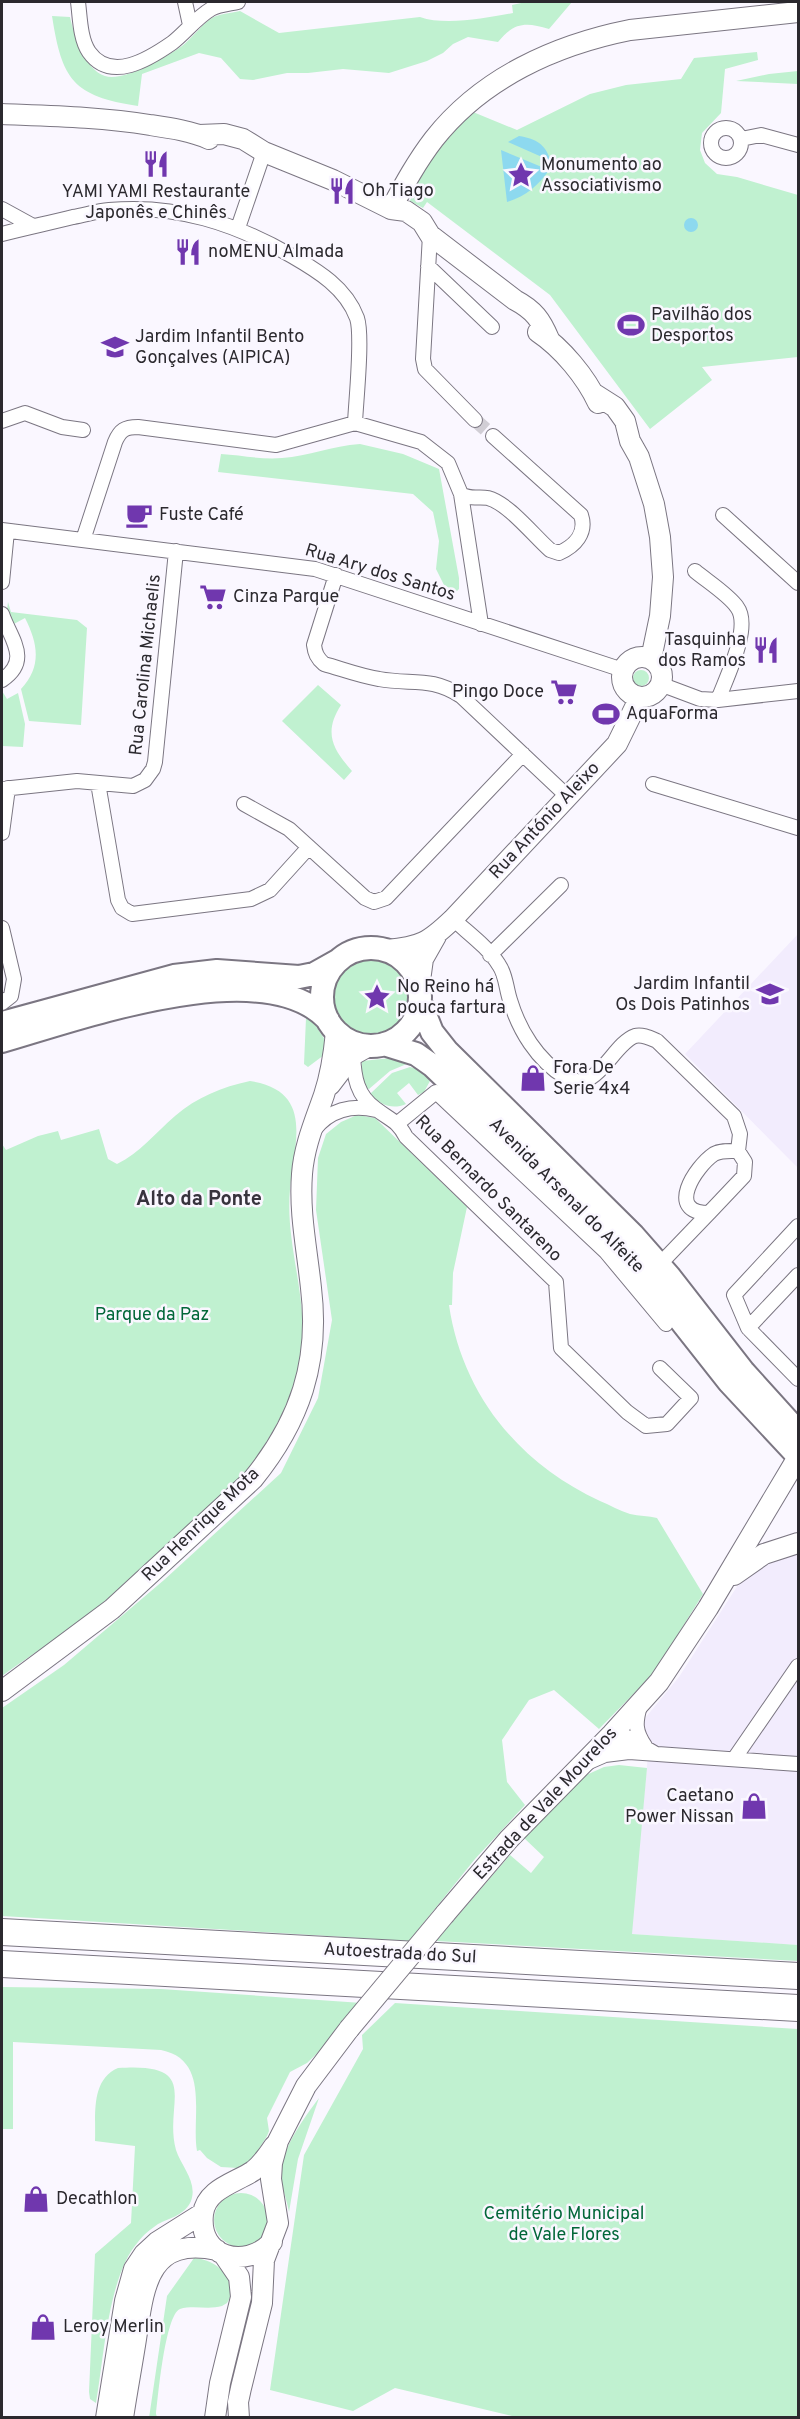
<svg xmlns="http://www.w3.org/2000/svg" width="800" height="2419" font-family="Overpass,sans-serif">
	<rect width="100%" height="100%" fill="#faf7ff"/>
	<path fill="#f2ecfd" d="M 798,934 L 798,1168 L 685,1054 Z
		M 798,1553 L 798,1945 L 631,1934 L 649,1744 L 643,1726 L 646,1717 L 679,1677 L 738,1585 L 754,1571 L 775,1558 Z"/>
	<path fill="#c0f1d0" d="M 526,2 L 572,2 L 549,29 C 526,22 514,22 498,42 L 468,37 L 453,44 L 443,53 L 427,61 L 389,73 L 343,69 L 308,73 L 287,73 L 253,80 L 240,79 L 221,58 L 199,53 L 142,74 L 138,106 C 73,96 62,80 52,16 L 70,17 C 74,35 85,70 105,76 C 124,82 166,57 182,46 C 192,38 199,28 209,20 C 216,14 231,13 240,11 L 279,33 L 420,17 C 445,26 486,18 513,13 L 512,5 Z
		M 757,52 L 758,60 L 725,69 L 721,113 L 702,133 L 700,150 L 705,163 L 717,174 L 737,177 L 798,195 L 798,357 L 702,367 L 712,380 L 650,429 L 550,295 L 427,202 L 423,208 L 410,201 C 422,166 448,137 473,112 L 517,130 L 590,94 L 626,85 L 681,79 L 694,58 Z
		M 798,71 L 798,84 L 736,81 L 769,74 Z
		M 360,444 L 403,454 L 439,469 L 459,578 L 459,589 L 456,592 L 444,585 L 436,569 L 439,541 L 433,512 L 413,494 L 218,472 L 221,454 C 241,455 262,460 282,458 C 309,456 332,446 360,444 Z
		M 8,602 L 11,612 L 77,620 L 87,628 L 81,725 L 29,721 L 21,689 C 42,666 38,644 25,618 L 12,625 L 7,610 Z
		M633 678a8 8 0 1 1 16 0a8 8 0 1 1-16 0Z
		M 318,685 L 341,705 C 323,733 333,749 352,771 L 344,780 L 282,721 Z
		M 2,691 L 7,699 L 18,693 L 25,724 L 23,747 L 2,746 Z
		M333 997a38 38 0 1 1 76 0a38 38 0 1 1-76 0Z
		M 306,1018 L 312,1020 L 327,1043 L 324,1055 L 308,1067 L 304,1064 Z
		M 391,1058 L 409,1063 L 390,1071 L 369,1089 L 366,1088 L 361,1075 L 362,1061 Z
		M 410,1067 L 421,1070 L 430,1081 L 424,1092 L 418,1095 L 409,1083 L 397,1093 L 406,1104 C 392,1110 381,1105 370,1094 L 392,1073 Z
		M 250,1081 C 315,1091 294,1143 290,1189 C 285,1242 307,1294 302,1347 C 298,1388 277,1429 253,1462 C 236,1486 210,1506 188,1526 C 157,1554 127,1584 94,1610 C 65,1634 32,1654 2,1676 L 2,1144 L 6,1150 L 38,1136 L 58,1131 L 61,1140 L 99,1129 L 108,1159 L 117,1164 C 140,1153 155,1133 175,1116 C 197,1097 222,1087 250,1081 Z
		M 357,1115 L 375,1118 L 467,1207 L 453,1273 L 452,1305 L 449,1305 C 462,1394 519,1464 600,1501 C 610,1505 620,1511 630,1514 C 639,1516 649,1516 657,1518 L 703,1594 L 654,1673 L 599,1729 L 554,1690 L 529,1700 L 502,1740 L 507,1782 L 525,1805 L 475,1859 L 409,1941 L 2,1916 L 2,1708 L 64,1665 L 164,1580 L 281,1473 L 318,1398 L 332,1320 L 316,1210 L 318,1158 L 326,1134 L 341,1122 Z
		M 619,1765 L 647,1768 L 632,1934 L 798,1945 L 798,1961 L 436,1941 L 510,1855 L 531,1873 L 544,1857 L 524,1838 L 584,1776 L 604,1767 Z
		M 2,1987 L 161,1989 L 362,2003 L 338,2033 L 307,2063 L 290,2072 L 267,2118 L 269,2131 L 267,2136 L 252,2160 L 238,2168 L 221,2167 L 207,2158 L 200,2150 L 197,2151 C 191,2117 211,2060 161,2050 L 13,2042 L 13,2129 L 2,2129 Z
		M 395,2003 L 798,2029 L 798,2417 L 516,2417 L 395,2388 L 353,2411 L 270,2390 L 304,2155 L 363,2049 L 362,2035 Z
		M 118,2068 C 204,2062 163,2103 176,2150 C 181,2166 198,2182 191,2201 C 185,2215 170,2218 158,2224 C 151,2229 143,2235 138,2242 C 108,2276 104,2358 96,2403 L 90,2399 L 89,2392 L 95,2254 L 131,2223 L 135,2146 L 95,2141 C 96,2116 90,2080 118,2068 Z
		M 319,2098 L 298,2159 L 289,2212 C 287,2200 281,2186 281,2174 C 281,2149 304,2118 319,2098 Z
		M214 2220a27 27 0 1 1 54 0a27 27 0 1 1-54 0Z
		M 194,2258 C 216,2259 242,2281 227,2303 L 222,2306 C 209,2310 193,2305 180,2309 C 165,2315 158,2398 156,2414 L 157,2417 L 149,2418 L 167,2296 Z"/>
	<path fill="#8dd9ef" d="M 519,136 C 537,139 545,144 551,161 L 508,142 Z
		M 501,150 L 549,170 C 538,186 526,196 507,202 Z
		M684 225a7 7 0 1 1 14 0a7 7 0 1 1-14 0Z"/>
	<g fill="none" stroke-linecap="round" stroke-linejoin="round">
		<path stroke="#d1ced5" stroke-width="14" stroke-dasharray="14 7" stroke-linecap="butt" d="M 475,420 L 493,436"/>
		<defs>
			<path id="street" d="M 78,2 C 80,17 80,39 89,52 C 111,83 149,59 172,43 C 185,33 196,18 211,9 C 218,5 229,4 238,2
				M 185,2 L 190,25
				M711 143a15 15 0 1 1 30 0a15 15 0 1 1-30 0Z
				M 741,139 L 761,135 L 798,145
				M 2,209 L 33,226
				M 238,228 L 264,152
				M 2,234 C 25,228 49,223 73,217 C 85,215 97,211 109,210 C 177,204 234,223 292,256 C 318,271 346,288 357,318 C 363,336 356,400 355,423
				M 430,235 L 423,359 L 425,369 L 475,420
				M 428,266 L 492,327
				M 2,421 L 25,413 L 62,427 L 83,430
				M 355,423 L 421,442 L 448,463 L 461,494 L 481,624
				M 461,494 C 470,500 478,496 488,498 C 508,503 534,536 550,550 L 559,553 C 575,546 587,533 581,515 L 493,436
				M 723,515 L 798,583
				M 2,530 L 315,569 L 623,670
				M 83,540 L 115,442 C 120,430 125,427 138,427 L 276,445 L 355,423
				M 695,571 C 707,581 729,595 737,607 C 752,627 726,678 718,700
				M 336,575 L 314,645 C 315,653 317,658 324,664 C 342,669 360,676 379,679 C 411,685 431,676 461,696 L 567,796
				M 2,582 L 7,531
				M 2,614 C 10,638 32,660 2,680
				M 660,684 L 700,699 L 718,700 L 798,691
				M 98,783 L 118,900 L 122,908 L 132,914 L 251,899 L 270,890 L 309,847
				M 653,784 L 798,828
				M 2,789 L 77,781 L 133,786 L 145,780 L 153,769 L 155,762 L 176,551
				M 244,804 L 289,829 L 365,898 L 374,902 L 386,898 L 523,754
				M 2,833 L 8,788
				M 453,919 C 468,933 488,947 499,965 C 506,975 506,988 510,1000 C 519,1030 537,1060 565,1077 C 596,1097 612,1044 635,1036 C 642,1034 650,1038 657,1041 L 734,1116 L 740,1134 L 738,1151 L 745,1162 L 744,1176 L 709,1213 C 665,1213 695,1167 714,1154 C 721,1150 730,1151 738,1151
				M 2,928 L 14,979 L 11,996 L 2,1003
				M 490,955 L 561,885
				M 353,1055 C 354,1077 357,1096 376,1109 C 390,1120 397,1120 406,1137 L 556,1282 L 561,1348 L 627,1412 L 646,1426 L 667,1424 L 691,1398 L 660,1368
				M 398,1123 L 436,1092 L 606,1252 L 666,1324
				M 314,1130 C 329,1110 352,1104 376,1110
				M 659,1265 L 709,1213
				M 798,1275 L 748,1328 L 798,1379
				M 748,1328 L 734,1295 L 798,1226
				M 640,1706 C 635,1723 635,1731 645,1746
				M 656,1754 L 620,1733 L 612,1734 L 614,1742 L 629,1752 L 798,1764
				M 734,1759 L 798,1666
				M 589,1762 L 605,1755 L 629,1752"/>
			<path id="secondary" d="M 2,114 C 51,116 101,117 150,125 C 170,128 191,131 209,139
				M 199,135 L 224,134 L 243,139 L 264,152 L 333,180 L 391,209 L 406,211 L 422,222 L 430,235 L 515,300 C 534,310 541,320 549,339
				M 391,209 C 404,185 417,161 434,139 C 482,78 555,45 630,30 L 798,12
				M 538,332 C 562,348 586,377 598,403
				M 593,393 L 615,407 L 625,421 L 630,441 L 639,457 L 654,504 L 660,537 L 663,577 L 660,616 L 651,659
				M622 677a20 20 0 1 1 40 0a20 20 0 1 1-40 0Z
				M 387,950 C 421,947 429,942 453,919 L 617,744 L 640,697
				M 419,988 L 423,959 L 436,936
				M 330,1085 L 353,1055 L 369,1046
				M 734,1575 L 764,1554 L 798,1543
				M 2,1691 L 112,1609 L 253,1479 C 300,1421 320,1362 311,1288 C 307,1249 299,1213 302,1174 C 304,1146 315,1121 324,1095 C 331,1074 334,1053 336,1032
				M 445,1914 L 509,1839 L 612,1734 L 659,1682 L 708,1608 L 798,1457
				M 272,2242 C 245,2270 198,2258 203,2214 C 206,2189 235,2183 253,2171 C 262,2164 268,2155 274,2146
				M 106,2418 L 125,2301 L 134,2269 L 144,2254 L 157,2242 L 203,2213
				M 123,2418 C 127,2391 132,2365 136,2339 C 144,2286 148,2236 217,2250
				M 215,2418 L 220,2383 L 241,2297 L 239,2277 L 224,2255
				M 239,2418 L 238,2402 L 241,2388 L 262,2303 L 264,2260 L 278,2223 L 271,2179 L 272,2163 L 278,2141 L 306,2086 L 349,2029"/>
			<path id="primary" d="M322 997a49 49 0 1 1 98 0a49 49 0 1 1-98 0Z
				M 420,1002 L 432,1032 L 447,1051 L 633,1235 L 669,1276 L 743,1371 L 798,1432
				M 2,1023 L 174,976 L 217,971 L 299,977 L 314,974 L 339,960
				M 2,1041 C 79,1019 264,951 328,1020
				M 384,1044 L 416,1054 L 433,1066 L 625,1250 L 729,1382 L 798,1456"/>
			<path id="highway" d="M 2,1932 L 798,1976
				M 2,1964 L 798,2008"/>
		</defs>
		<use href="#street" stroke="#7b7682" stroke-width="16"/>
		<use href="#secondary" stroke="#7b7682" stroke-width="22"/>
		<use href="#primary" stroke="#7b7682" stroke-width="26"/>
		<use href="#highway" stroke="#7b7682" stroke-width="28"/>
		<use href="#street" stroke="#fff" stroke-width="14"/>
		<use href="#secondary" stroke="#fff" stroke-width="20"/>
		<use href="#primary" stroke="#fff" stroke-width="22"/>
		<use href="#highway" stroke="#fff" stroke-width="26"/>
		<defs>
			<path id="secondary-bridge" d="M 349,2029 L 445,1914"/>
		</defs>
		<use href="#secondary-bridge" stroke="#7b7682" stroke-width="22" stroke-linecap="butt"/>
		<use href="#secondary-bridge" stroke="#fff" stroke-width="20"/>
	</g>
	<defs>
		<symbol id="restaurant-bare" viewBox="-9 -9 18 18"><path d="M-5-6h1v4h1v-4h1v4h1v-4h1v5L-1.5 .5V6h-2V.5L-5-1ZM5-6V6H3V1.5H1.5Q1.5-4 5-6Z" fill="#7037ae" stroke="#faf7ff" stroke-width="2.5" paint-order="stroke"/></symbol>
		<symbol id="sight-bare" viewBox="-9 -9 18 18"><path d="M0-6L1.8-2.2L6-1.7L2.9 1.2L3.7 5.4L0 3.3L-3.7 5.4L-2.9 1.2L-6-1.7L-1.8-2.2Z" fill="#7037ae" stroke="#faf7ff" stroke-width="2.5" paint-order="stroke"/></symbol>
		<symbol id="stadium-bare" viewBox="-9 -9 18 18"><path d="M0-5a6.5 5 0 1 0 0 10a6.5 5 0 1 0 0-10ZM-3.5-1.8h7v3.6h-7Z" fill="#7037ae" stroke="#faf7ff" stroke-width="2.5" paint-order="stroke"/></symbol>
		<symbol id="school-bare" viewBox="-9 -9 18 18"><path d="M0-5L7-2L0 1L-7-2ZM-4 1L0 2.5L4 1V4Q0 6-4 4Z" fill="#7037ae" stroke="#faf7ff" stroke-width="2.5" paint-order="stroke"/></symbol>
		<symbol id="cafe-bare" viewBox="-9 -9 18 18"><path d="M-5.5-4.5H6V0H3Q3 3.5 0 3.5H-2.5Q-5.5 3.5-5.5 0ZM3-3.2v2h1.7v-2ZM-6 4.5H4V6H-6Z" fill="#7037ae" stroke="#faf7ff" stroke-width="2.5" paint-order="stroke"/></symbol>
		<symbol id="supermarket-bare" viewBox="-9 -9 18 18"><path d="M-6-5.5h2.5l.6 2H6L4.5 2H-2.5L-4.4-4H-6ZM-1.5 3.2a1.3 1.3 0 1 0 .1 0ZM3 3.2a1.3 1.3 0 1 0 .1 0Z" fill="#7037ae" stroke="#faf7ff" stroke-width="2.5" paint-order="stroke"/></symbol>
		<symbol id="shop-bare" viewBox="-9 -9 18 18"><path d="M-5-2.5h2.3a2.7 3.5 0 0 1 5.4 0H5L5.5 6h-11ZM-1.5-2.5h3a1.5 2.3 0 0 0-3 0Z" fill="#7037ae" stroke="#faf7ff" stroke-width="2.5" paint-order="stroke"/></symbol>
	</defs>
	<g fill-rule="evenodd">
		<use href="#restaurant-bare" x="137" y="145" width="38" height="38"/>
		<use href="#sight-bare" x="502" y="156" width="38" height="38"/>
		<use href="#restaurant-bare" x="323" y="172" width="38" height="38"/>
		<use href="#restaurant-bare" x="169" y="233" width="38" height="38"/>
		<use href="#stadium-bare" x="612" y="306" width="38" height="38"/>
		<use href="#school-bare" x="96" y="328" width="38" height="38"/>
		<use href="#cafe-bare" x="120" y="496" width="38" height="38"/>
		<use href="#supermarket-bare" x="194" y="578" width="38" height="38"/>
		<use href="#restaurant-bare" x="747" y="631" width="38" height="38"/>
		<use href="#supermarket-bare" x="545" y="673" width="38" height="38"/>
		<use href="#stadium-bare" x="587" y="695" width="38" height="38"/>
		<use href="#school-bare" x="751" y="975" width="38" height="38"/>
		<use href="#sight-bare" x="358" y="978" width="38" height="38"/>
		<use href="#shop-bare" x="514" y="1059" width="38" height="38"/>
		<use href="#shop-bare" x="735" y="1787" width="38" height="38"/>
		<use href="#shop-bare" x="17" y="2180" width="38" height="38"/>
		<use href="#shop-bare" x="24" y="2308" width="38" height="38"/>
	</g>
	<g text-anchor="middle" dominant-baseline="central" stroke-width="5" stroke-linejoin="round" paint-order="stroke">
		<g font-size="18" fill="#2b292e" stroke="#faf7ff" text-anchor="start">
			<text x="541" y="165">Monumento ao<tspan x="541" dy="21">Associativismo</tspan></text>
			<text x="362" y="191">Oh Tiago</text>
			<text x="156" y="192" text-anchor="middle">YAMI YAMI Restaurante<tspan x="156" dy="21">Japonês e Chinês</tspan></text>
			<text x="208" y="252">noMENU Almada</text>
			<text x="651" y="315">Pavilhão dos<tspan x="651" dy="21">Desportos</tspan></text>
			<text x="135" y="337">Jardim Infantil Bento<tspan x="135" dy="21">Gonçalves (AIPICA)</tspan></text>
			<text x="159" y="515">Fuste Café</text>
			<text x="233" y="597">Cinza Parque</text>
			<text x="746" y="640" text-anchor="end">Tasquinha<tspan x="746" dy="21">dos Ramos</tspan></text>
			<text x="544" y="692" text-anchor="end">Pingo Doce</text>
			<text x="626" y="714">AquaForma</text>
			<text x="750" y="984" text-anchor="end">Jardim Infantil<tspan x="750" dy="21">Os Dois Patinhos</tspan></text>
			<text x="397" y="987">No Reino há<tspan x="397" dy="21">pouca fartura</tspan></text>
			<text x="553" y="1068">Fora De<tspan x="553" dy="21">Serie 4x4</tspan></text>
			<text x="734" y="1796" text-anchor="end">Caetano<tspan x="734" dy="21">Power Nissan</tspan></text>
			<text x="56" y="2199">Decathlon</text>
			<text x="63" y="2327">Leroy Merlin</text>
		</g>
		<g font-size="18" fill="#2b292e" stroke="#faf7ff">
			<text transform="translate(380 573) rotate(17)">Rua Ary dos Santos</text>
			<text transform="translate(146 665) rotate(-84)">Rua Carolina Michaelis</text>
			<text transform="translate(545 821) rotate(-47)">Rua António Aleixo</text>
			<text transform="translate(488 1189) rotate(45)">Rua Bernardo Santareno</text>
			<text transform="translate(566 1196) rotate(45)">Avenida Arsenal do Alfeite</text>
			<text transform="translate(201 1525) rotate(-44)">Rua Henrique Mota</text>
			<text transform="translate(546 1804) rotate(-47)">Estrada de Vale Mourelos</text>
			<text transform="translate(400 1954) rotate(3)">Autoestrada do Sul</text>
		</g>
		<g font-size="18" fill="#026739" stroke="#faf7ff">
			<text x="152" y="1315">Parque da Paz</text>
			<text x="564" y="2214">Cemitério Municipal<tspan x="564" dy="21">de Vale Flores</tspan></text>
		</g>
		<g font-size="20" font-weight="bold" fill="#37333d" stroke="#faf7ff">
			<text x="199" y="1200">Alto da Ponte</text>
		</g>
	</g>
	<rect width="800" height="2419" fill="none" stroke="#2b292e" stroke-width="6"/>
</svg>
